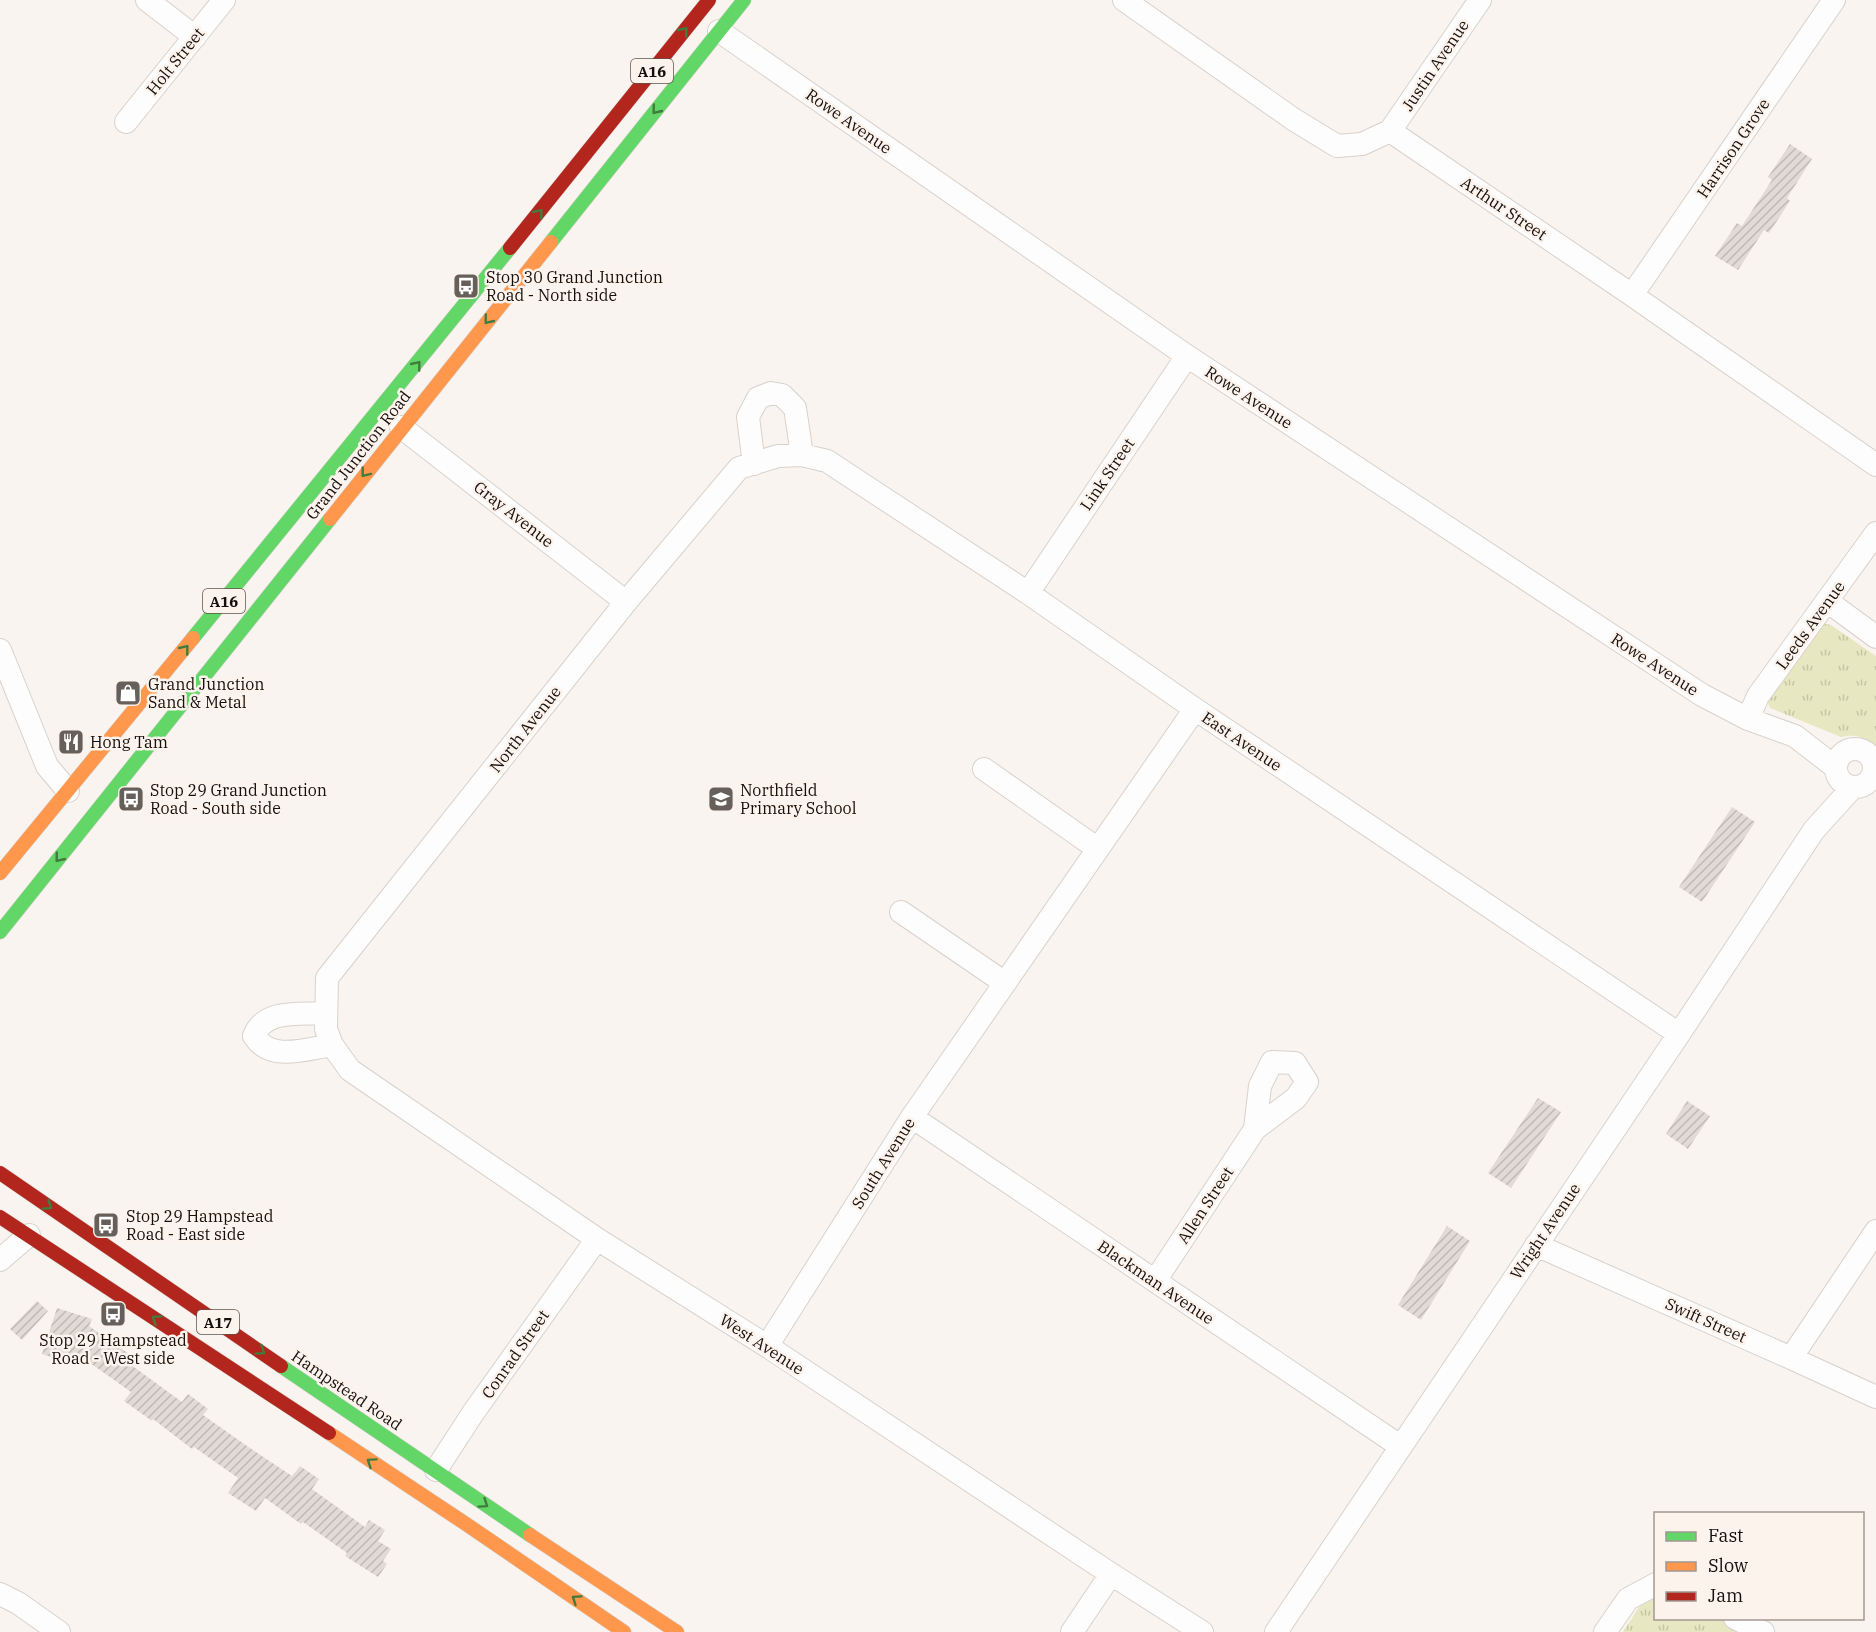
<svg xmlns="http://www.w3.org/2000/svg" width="1876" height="1632" font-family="'IBM Plex Serif',serif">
	<defs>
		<pattern id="grass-tufts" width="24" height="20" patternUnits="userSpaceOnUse" patternTransform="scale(1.5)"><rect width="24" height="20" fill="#e7e8c1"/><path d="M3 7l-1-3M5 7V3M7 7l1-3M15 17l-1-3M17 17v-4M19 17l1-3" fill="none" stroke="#c5c6a4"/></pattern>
		<pattern id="building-hatch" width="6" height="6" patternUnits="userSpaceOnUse" patternTransform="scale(1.5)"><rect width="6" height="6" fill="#e1dad5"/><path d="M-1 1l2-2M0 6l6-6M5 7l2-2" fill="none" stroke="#c0bab6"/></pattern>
	</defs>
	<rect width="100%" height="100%" fill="#faf4f0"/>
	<path fill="url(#grass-tufts)" d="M 1822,623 L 1831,625 L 1876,656 L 1876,754 C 1869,738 1858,733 1841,737 L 1770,708 L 1766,699 Z
		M 1653,1596 L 1655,1596 L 1656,1618 L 1721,1619 L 1750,1632 L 1623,1632 L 1639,1607 Z"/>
	<path fill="url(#building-hatch)" d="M 1790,144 L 1812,159 L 1787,198 L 1790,201 L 1769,233 L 1764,230 L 1738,270 L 1715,256 L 1737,223 L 1742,226 L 1772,180 L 1768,177 Z
		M 1732,807 L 1755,822 L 1702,902 L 1679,887 Z
		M 1538,1098 L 1561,1112 L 1511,1188 L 1488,1173 Z
		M 1687,1101 L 1710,1116 L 1688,1149 L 1666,1134 Z
		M 1447,1226 L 1470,1241 L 1421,1320 L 1398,1305 Z
		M 37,1301 L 48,1311 L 22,1340 L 10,1329 Z
		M 57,1308 L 92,1319 L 89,1326 L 132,1356 L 127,1362 L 182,1402 L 188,1394 L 208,1409 L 203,1415 L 247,1446 L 292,1476 L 300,1466 L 319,1479 L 312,1489 L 365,1527 L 369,1520 L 385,1530 L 378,1541 L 391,1549 L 383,1561 L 387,1564 L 378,1577 L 345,1556 L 347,1553 L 303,1522 L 301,1524 L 265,1498 L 256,1511 L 228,1493 L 238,1478 L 194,1447 L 192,1449 L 153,1419 L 152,1421 L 124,1401 L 131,1392 L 76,1353 L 72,1364 L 42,1354 Z"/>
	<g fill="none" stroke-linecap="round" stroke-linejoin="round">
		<defs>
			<path id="street" d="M 147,0 L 195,37
				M 1124,0 L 1293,119 L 1337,146 L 1362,144 L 1390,131 L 1632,295 L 1876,465
				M 719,31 L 1187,356 L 1702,695 L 1748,719 L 1795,736 L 1835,767
				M 126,122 L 224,0
				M 1390,131 L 1480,0
				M 1632,295 L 1834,0
				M 401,427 L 626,602
				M 754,464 L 748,417 L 758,398 L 771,393 L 782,395 L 795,408 L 802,455
				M 1028,593 L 1187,356
				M 1827,601 L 1876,637
				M 0,650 L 47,766 L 68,791
				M 1748,719 L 1758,696 L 1876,533
				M1836 768a19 19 0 1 1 38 0a19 19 0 1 1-38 0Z
				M 984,769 L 1098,849
				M 901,912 L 1005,983
				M 326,1013 C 300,1015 265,1008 254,1036 C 271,1062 305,1049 332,1045
				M 912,1117 L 1400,1446
				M 1536,1245 L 1791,1358 L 1876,1397
				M 0,1260 L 29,1235
				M 1155,1281 L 1255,1129 L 1296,1098 L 1307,1082 L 1295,1063 L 1272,1062 L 1260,1086 L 1255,1129
				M 767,1346 L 912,1117 L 1195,709
				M 1791,1358 L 1876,1231
				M 436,1470 L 473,1413 L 597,1239
				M 0,1594 L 18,1603 L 59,1632
				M 1735,1618 L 1763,1632
				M 1072,1632 L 1111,1574
				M 1202,1632 L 1111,1574 L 767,1346 L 597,1239 L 350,1070 L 332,1045 L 326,1029 L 327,978 L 626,602 L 739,468 L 778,456 L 802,455 L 827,461 L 1028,593 L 1195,709 L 1679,1034
				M 1276,1632 L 1679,1034 L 1814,830 L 1853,787
				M 1605,1632 L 1628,1599 L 1656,1584"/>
			<path id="fast" d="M 551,242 L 744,0
				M 193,638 L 510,248
				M 0,932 L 330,519
				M 281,1366 L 530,1535"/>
			<path id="slow" d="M 330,519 L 551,242
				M 0,873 L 193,638
				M 329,1433 L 466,1524 L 624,1632
				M 530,1535 L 677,1632"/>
			<path id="jam" d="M 510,248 L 709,0
				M 0,1173 L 281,1366
				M 0,1217 L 329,1433"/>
		</defs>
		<use href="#street" stroke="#d8d1cc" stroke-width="24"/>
		<use href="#fast" stroke="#d8d1cc" stroke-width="15"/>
		<use href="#slow" stroke="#d8d1cc" stroke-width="15"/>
		<use href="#jam" stroke="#d8d1cc" stroke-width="15"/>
		<use href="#street" stroke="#fefdfd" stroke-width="22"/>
		<use href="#fast" stroke="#63d668" stroke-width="14"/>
		<use href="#slow" stroke="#ff974d" stroke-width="14"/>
		<use href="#jam" stroke="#b3261e" stroke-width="14"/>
	</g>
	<defs><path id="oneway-chevron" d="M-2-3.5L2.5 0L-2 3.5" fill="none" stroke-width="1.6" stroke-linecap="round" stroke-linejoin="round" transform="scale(1.5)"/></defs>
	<g stroke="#417c3e">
		<use href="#oneway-chevron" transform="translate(684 31) rotate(-51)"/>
		<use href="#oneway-chevron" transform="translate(656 110) rotate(129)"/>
		<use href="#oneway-chevron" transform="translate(539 213) rotate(-51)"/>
		<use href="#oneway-chevron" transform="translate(488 320) rotate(129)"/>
		<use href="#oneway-chevron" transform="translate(417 365) rotate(-51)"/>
		<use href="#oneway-chevron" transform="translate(365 473) rotate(128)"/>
		<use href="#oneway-chevron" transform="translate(185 649) rotate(-51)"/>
		<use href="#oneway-chevron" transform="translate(59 858) rotate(129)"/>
		<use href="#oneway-chevron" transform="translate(48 1206) rotate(34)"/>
		<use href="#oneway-chevron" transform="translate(156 1319) rotate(-146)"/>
		<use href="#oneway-chevron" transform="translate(261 1351) rotate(34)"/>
		<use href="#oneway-chevron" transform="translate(371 1462) rotate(-146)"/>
		<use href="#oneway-chevron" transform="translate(484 1504) rotate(34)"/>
		<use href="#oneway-chevron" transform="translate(576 1599) rotate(-146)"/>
	</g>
	<defs>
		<symbol id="bus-square" viewBox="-11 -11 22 22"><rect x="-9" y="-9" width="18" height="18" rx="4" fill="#665f5a" stroke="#fdf3ed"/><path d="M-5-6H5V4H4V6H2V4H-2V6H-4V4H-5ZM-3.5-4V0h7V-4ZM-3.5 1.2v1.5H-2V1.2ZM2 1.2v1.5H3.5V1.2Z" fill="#fff"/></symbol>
		<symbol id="shop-square" viewBox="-11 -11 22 22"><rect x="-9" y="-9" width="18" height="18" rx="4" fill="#665f5a" stroke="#fdf3ed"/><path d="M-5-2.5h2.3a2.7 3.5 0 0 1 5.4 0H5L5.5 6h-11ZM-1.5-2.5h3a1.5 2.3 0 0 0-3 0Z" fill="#fff"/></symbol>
		<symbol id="restaurant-square" viewBox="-11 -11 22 22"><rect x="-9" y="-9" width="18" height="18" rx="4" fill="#665f5a" stroke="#fdf3ed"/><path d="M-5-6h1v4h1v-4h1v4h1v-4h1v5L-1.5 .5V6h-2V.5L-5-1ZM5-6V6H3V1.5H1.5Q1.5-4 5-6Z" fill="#fff"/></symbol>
		<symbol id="school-square" viewBox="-11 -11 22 22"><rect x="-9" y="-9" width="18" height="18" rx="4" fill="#665f5a" stroke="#fdf3ed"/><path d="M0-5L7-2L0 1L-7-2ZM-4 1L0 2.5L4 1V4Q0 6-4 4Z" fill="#fff"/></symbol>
	</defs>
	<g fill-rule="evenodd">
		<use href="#bus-square" x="451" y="271" width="30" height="30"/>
		<use href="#shop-square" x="113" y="678" width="30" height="30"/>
		<use href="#restaurant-square" x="56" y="727" width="30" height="30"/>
		<use href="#bus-square" x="116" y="784" width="30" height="30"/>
		<use href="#school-square" x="706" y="784" width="30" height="30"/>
		<use href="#bus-square" x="91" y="1210" width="30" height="30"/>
		<use href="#bus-square" x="98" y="1299" width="30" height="30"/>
	</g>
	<g text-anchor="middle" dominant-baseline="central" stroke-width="5" stroke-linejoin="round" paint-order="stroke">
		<g fill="#fdf3ed" stroke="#5c534e" stroke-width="1.5">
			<rect x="631" y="59" width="42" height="24" rx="4.5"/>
			<rect x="203" y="589" width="42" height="24" rx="4.5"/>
			<rect x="197" y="1310" width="42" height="24" rx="4.5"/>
		</g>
		<g font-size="15" font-weight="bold" fill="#170f0a">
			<text x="652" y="71">A16</text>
			<text x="224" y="601">A16</text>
			<text x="218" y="1322">A17</text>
		</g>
		<g font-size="16" fill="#170f0a" stroke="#fdf3ed">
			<text transform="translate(175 61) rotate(-51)">Holt Street</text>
			<text transform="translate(1435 65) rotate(-56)">Justin Avenue</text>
			<text transform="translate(849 121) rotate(35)">Rowe Avenue</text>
			<text transform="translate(1733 148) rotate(-56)">Harrison Grove</text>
			<text transform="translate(1504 208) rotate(34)">Arthur Street</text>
			<text transform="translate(1249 397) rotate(33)">Rowe Avenue</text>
			<text transform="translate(358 455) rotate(-52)">Grand Junction Road</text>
			<text transform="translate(1107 474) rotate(-56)">Link Street</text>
			<text transform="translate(514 514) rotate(38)">Gray Avenue</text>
			<text transform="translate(1810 625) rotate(-54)">Leeds Avenue</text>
			<text transform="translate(1655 664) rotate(33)">Rowe Avenue</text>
			<text transform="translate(525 729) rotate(-52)">North Avenue</text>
			<text transform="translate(1242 741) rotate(34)">East Avenue</text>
			<text transform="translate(883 1163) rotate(-58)">South Avenue</text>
			<text transform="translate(1205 1205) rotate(-57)">Allen Street</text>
			<text transform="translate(1545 1231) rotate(-56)">Wright Avenue</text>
			<text transform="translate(1156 1282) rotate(34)">Blackman Avenue</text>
			<text transform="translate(1706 1320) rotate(24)">Swift Street</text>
			<text transform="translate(762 1344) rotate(33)">West Avenue</text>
			<text transform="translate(515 1354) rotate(-55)">Conrad Street</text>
			<text transform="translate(347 1390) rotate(34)">Hampstead Road</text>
		</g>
		<g font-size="16" fill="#170f0a" stroke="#fdf3ed" text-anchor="start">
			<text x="486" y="277">Stop 30 Grand Junction<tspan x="486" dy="18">Road - North side</tspan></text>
			<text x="148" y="684">Grand Junction<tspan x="148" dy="18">Sand &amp; Metal</tspan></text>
			<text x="90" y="742">Hong Tam</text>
			<text x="150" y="790">Stop 29 Grand Junction<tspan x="150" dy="18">Road - South side</tspan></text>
			<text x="740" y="790">Northfield<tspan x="740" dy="18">Primary School</tspan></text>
			<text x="126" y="1216">Stop 29 Hampstead<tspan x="126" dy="18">Road - East side</tspan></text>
			<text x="113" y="1340" text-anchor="middle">Stop 29 Hampstead<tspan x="113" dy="18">Road - West side</tspan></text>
		</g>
	</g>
	<rect x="1654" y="1512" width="210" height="108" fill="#fdf3ed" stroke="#a19892" stroke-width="1.5"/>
	<rect x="1666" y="1532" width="30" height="9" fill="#63d668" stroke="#a19892" stroke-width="1.5"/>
	<text x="1708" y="1542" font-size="18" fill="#170f0a">Fast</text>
	<rect x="1666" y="1562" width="30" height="9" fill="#ff974d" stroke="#a19892" stroke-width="1.5"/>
	<text x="1708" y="1572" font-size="18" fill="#170f0a">Slow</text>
	<rect x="1666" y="1592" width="30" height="9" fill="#b3261e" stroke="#a19892" stroke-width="1.5"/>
	<text x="1708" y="1602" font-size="18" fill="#170f0a">Jam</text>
</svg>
